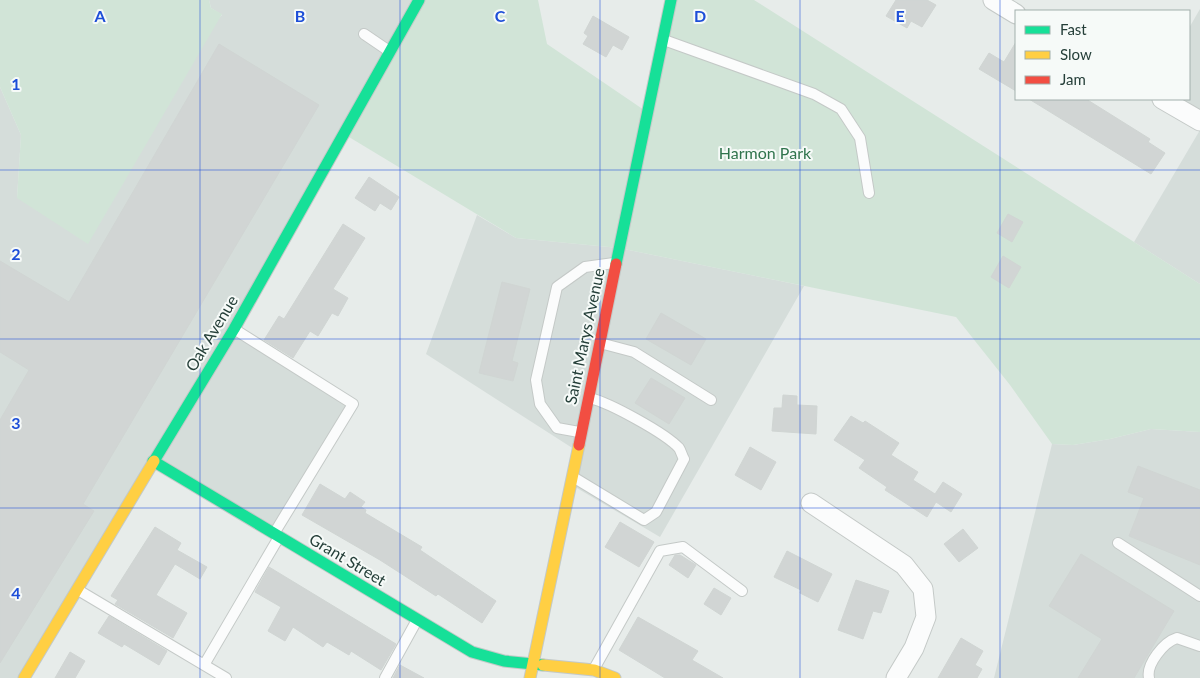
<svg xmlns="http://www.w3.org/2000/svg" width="1200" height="678" font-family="Lato,sans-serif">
	<rect width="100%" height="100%" fill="#e7ecea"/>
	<path fill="#d5ddda" d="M 209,0 L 419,0 L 234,329 L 353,404 L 274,533 L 154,461 L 24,678 L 0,678 L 0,87 L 21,135 L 17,198 L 222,15 L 211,8 Z
		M 1200,9 L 1200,121 L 1162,99 L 1189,99 L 1189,28 Z
		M 1200,130 L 1200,284 L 1134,242 Z
		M 477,215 L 516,238 L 619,248 L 804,286 L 660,537 L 570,484 L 577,451 L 426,354 Z
		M 1151,429 L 1200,432 L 1200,678 L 994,678 L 1052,444 L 1073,445 L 1110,439 Z"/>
	<path fill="#d1e4d7" d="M 0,0 L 209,0 L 211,8 L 222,14 L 88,244 L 17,198 L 21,135 L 0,87 Z
		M 419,0 L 538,0 L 547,44 L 647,112 L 671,0 L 754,0 L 1200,284 L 1200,432 L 1151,429 L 1110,439 L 1073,445 L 1052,444 L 1010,385 L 956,317 L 619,248 L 516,238 L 344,134 Z"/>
	<path fill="#d1d5d4" stroke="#d0d5d3" d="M 896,0 L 927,0 L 936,5 L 922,27 L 911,21 L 907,28 L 886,16 Z
		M 593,16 L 629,37 L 622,50 L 613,45 L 606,57 L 583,44 L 588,36 L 584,33 Z
		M 1016,42 L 1016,91 L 979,69 L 989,53 L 1004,62 Z
		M 219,44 L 319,105 L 83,504 L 94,511 L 0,663 L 0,420 L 29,370 L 0,352 L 0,261 L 69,302 Z
		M 1029,99 L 1086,99 L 1150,139 L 1148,142 L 1165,153 L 1151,174 Z
		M 369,177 L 399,197 L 391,210 L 380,203 L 375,211 L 355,198 Z
		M 1008,214 L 1023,222 L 1012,242 L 997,233 Z
		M 343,224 L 365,238 L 333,289 L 348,298 L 338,316 L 332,313 L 318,336 L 310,331 L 293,358 L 264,340 L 279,316 L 284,319 Z
		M 1003,256 L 1021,267 L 1009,288 L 991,277 Z
		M 502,282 L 530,289 L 512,361 L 518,363 L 513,381 L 479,373 Z
		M 661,313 L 706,339 L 691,365 L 646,339 Z
		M 651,378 L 685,398 L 669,424 L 635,403 Z
		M 783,395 L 797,396 L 797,405 L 817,406 L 816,434 L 772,431 L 774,408 L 782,408 Z
		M 851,416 L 863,423 L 865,421 L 899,443 L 891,455 L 918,472 L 913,480 L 935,494 L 943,482 L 962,494 L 951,512 L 936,502 L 927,517 L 885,490 L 887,487 L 859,468 L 865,460 L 834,440 Z
		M 750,447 L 776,462 L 761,490 L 735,475 Z
		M 1138,466 L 1200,490 L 1200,565 L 1129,536 L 1144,498 L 1128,492 Z
		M 320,484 L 345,499 L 350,492 L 365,502 L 361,507 L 366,510 L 365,513 L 422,547 L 420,550 L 496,601 L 482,623 L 438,594 L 436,596 L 380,560 L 302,515 Z
		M 620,522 L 654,542 L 639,567 L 605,547 Z
		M 155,527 L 181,543 L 177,550 L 207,567 L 200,579 L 175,564 L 156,595 L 187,613 L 173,638 L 115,604 L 118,600 L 111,596 Z
		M 963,529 L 978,548 L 959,562 L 944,544 Z
		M 787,551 L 832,574 L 818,602 L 800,593 L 801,590 L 774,577 Z
		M 1081,554 L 1174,611 L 1134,678 L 1078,678 L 1102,639 L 1049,606 Z
		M 675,555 L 680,555 L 696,565 L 688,578 L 669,565 Z
		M 269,567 L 396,644 L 381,670 L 351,651 L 349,655 L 327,642 L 323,647 L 293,627 L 285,641 L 268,631 L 281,607 L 255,592 Z
		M 856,580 L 889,591 L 881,613 L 873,611 L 863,639 L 838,630 Z
		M 714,588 L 731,598 L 721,615 L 704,604 Z
		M 109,616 L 167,651 L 159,665 L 124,644 L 122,647 L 98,633 Z
		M 638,617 L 698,651 L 692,660 L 723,678 L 665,678 L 619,650 Z
		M 961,638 L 983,651 L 975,665 L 982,669 L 977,678 L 938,678 Z
		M 70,652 L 85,661 L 75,678 L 55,678 Z
		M 400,665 L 424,678 L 393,678 Z"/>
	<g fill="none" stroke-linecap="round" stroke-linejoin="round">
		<defs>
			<path id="lane" d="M 364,34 L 389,51
				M 664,40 L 814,94 L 841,109 L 860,138 L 869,193
				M 234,329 L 353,404 L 275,532
				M 600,343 L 634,352 L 711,400
				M 579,432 L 557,428 L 540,404 L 536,380 L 557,287 L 585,267 L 614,263
				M 573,477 L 644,520 L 656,512 L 684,459 C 682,456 681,451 679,448 C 665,433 610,403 590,398
				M 1118,543 L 1200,596
				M 78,590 L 226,678
				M 204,665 L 279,537
				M 594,669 L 660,551 L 683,547 L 742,591
				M 385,678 L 417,620
				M 1149,678 C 1146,664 1164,642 1177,638 L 1200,646"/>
			<path id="street" d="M 993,0 L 1016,14
				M 1162,99 L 1200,121
				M 811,503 L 904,565 L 923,589 L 926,617 L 914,648 L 896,678"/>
			<path id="fast" d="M 616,264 L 671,0
				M 153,461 L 472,652 L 504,661 L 543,665
				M 154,461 L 234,329 L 419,0"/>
			<path id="slow" d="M 543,665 L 594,670 L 615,678
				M 24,678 L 154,461
				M 530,678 L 579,445"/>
			<path id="jam" d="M 579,445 L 616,264"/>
		</defs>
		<use href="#lane" stroke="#c4c9c7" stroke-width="12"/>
		<use href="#street" stroke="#c4c9c7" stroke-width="21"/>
		<use href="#fast" stroke="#c3c9c7" stroke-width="13"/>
		<use href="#slow" stroke="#c3c9c7" stroke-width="13"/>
		<use href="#jam" stroke="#c3c9c7" stroke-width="13"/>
		<use href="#lane" stroke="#fbfcfc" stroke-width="10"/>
		<use href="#street" stroke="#fbfcfc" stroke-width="19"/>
		<use href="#fast" stroke="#16e098" stroke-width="11"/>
		<use href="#slow" stroke="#ffcf43" stroke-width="11"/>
		<use href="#jam" stroke="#f24e42" stroke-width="11"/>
	</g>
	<path fill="none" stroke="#1d4ed8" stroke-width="1" stroke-opacity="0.55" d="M 200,0 L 200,678M 400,0 L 400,678M 600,0 L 600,678M 800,0 L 800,678M 1000,0 L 1000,678M 0,170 L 1200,170M 0,339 L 1200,339M 0,508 L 1200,508"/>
	<g text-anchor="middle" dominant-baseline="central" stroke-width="4" stroke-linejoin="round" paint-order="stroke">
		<g font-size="16" fill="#30744d" stroke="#f6faf8">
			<text x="765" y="152">Harmon Park</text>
		</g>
		<g font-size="16" fill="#253f39" stroke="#f6faf8">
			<text transform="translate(211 333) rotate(-59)">Oak Avenue</text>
			<text transform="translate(584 336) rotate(-78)">Saint Marys Avenue</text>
			<text transform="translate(348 559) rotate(31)">Grant Street</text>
		</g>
	</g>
	<g font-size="16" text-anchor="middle" font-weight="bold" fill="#1d4ed8" stroke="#f6faf8" stroke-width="4" stroke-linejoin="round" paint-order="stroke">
		<text x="100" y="22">A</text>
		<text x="300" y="22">B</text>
		<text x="500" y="22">C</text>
		<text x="700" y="22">D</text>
		<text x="900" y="22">E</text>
		<text x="16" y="90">1</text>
		<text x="16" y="260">2</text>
		<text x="16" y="429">3</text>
		<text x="16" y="599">4</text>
	</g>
	<rect x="1015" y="10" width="175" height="90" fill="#f6faf8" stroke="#a2afac"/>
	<rect x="1025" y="26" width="25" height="8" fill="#16e098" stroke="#a2afac"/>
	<text x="1060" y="35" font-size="15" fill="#253f39">Fast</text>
	<rect x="1025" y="51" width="25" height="8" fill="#ffcf43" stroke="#a2afac"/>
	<text x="1060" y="60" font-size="15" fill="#253f39">Slow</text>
	<rect x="1025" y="76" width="25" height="8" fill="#f24e42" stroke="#a2afac"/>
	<text x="1060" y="85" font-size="15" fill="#253f39">Jam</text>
</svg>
